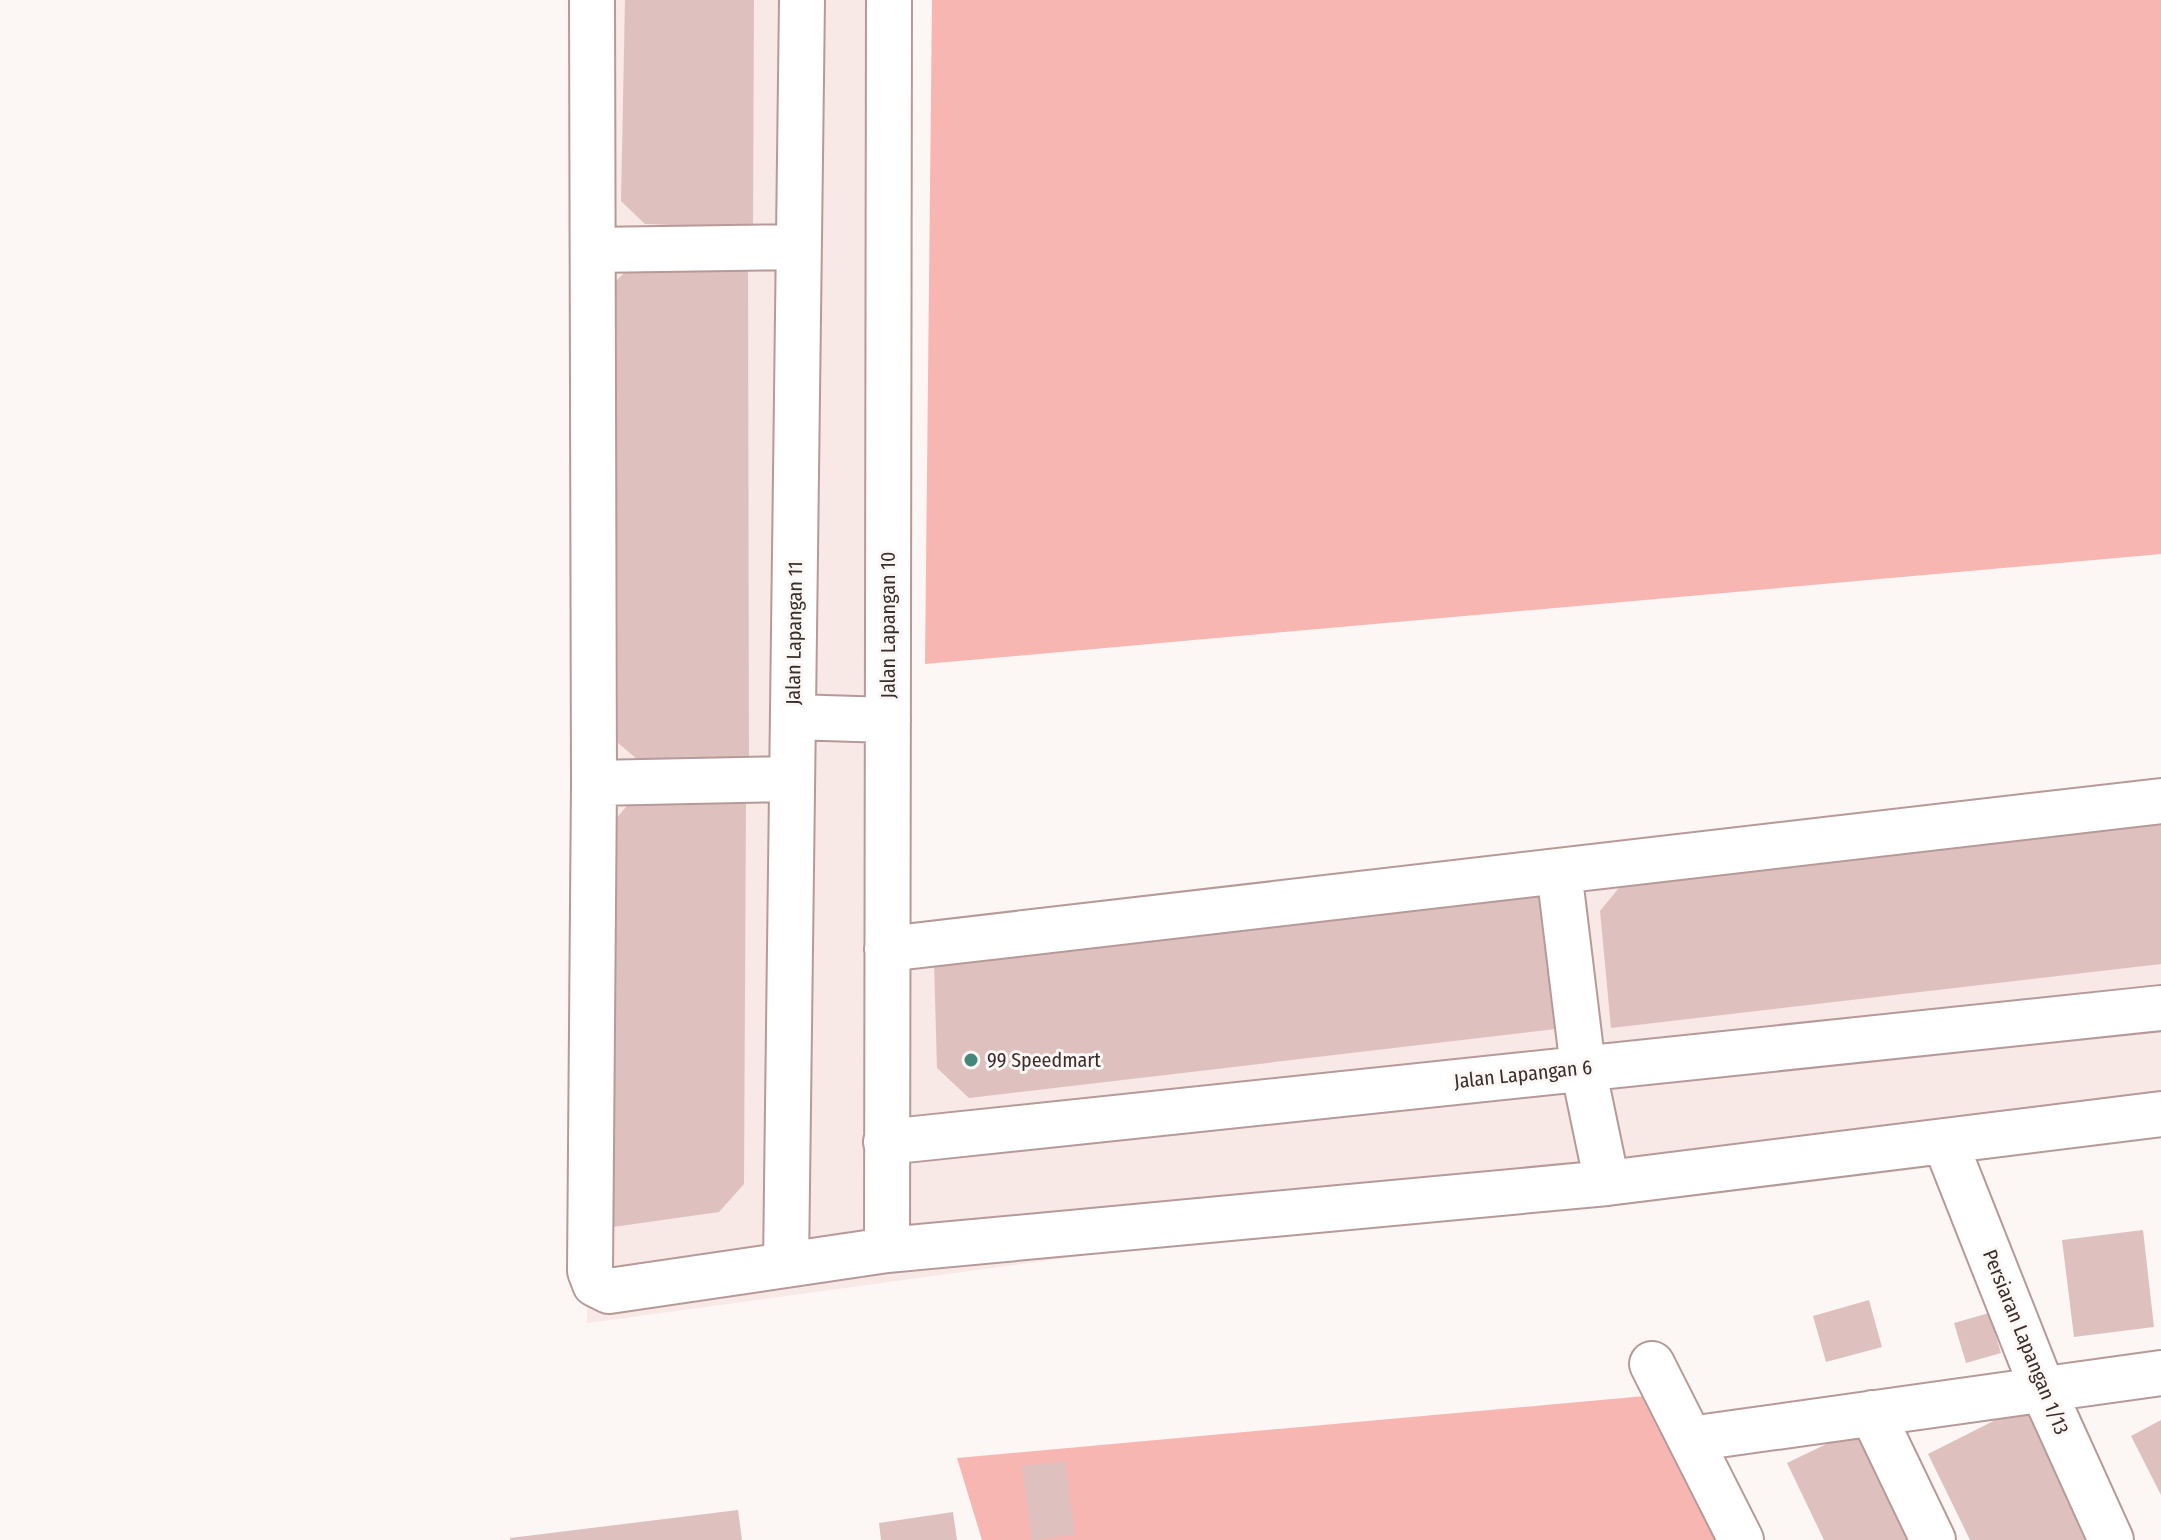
<svg xmlns="http://www.w3.org/2000/svg" width="2161" height="1540" font-family="'Fira Sans Condensed',sans-serif">
	<rect width="100%" height="100%" fill="#fcf6f5"/>
	<path fill="#f8e8e6" d="M 589,0 L 889,0 L 889,946 L 2161,800 L 2161,1109 L 587,1323 Z"/>
	<path fill="#f7b6b2" d="M 932,0 L 2161,0 L 2161,554 L 925,664 Z
		M 1645,1396 L 1719,1540 L 982,1540 L 957,1458 Z"/>
	<path fill="#dec1bf" d="M 625,0 L 754,0 L 753,228 L 645,224 L 621,201 Z
		M 636,261 L 748,266 L 749,759 L 637,759 L 618,743 L 616,281 Z
		M 746,798 L 744,1184 L 719,1212 L 613,1227 L 611,825 L 630,802 Z
		M 2161,824 L 2161,964 L 1611,1028 L 1600,911 L 1623,883 Z
		M 1540,892 L 1573,1027 L 969,1098 L 937,1068 L 934,962 Z
		M 2143,1230 L 2154,1327 L 2074,1337 L 2062,1240 Z
		M 1869,1300 L 1882,1347 L 1826,1362 L 1813,1316 Z
		M 1989,1313 L 2001,1353 L 1966,1363 L 1954,1323 Z
		M 2029,1403 L 2097,1540 L 1970,1540 L 1928,1454 Z
		M 2161,1420 L 2161,1495 L 2131,1436 Z
		M 1872,1422 L 1929,1540 L 1824,1540 L 1787,1463 Z
		M 1065,1461 L 1075,1535 L 1032,1540 L 1022,1466 Z
		M 738,1510 L 742,1540 L 510,1540 L 510,1538 Z
		M 953,1512 L 957,1540 L 881,1540 L 879,1523 Z"/>
	<g fill="none" stroke-linecap="round" stroke-linejoin="round">
		<defs>
			<path id="minor" d="M 592,0 L 594,783 L 590,1271 L 595,1284 L 609,1291 L 887,1250 L 1607,1183 L 2161,1114
				M 593,250 L 799,247
				M 793,717 L 888,720
				M 594,783 L 792,779
				M 1559,871 L 1583,1068 L 1607,1183
				M 887,949 L 2161,801
				M 886,1142 L 2161,1008
				M 1945,1142 L 2043,1390 L 2111,1540
				M 887,1250 L 889,0
				M 786,1265 L 802,0
				M 1652,1364 L 1741,1540
				M 1872,1413 L 1933,1540
				M 1690,1439 L 2161,1373"/>
		</defs>
		<use href="#minor" stroke="#b69a98" stroke-width="48"/>
		<use href="#minor" stroke="#fff" stroke-width="44"/>
	</g>
	<circle fill="#43877b" stroke="#fcf6f5" stroke-width="3" cx="971" cy="1060" r="8"/>
	<g text-anchor="middle" dominant-baseline="central" stroke-width="6" stroke-linejoin="round" paint-order="stroke">
		<g font-size="20" fill="#392d2d" stroke="#fcf6f5">
			<text transform="translate(888 625) rotate(-90)">Jalan Lapangan 10</text>
			<text transform="translate(794 633) rotate(-89)">Jalan Lapangan 11</text>
			<text transform="translate(1523 1074) rotate(-6)">Jalan Lapangan 6</text>
			<text transform="translate(2026 1342) rotate(68)">Persiaran Lapangan 1/13</text>
		</g>
		<g font-size="20" fill="#392d2d" stroke="#fcf6f5" text-anchor="start">
			<text x="987" y="1060">99 Speedmart</text>
		</g>
	</g>
</svg>
